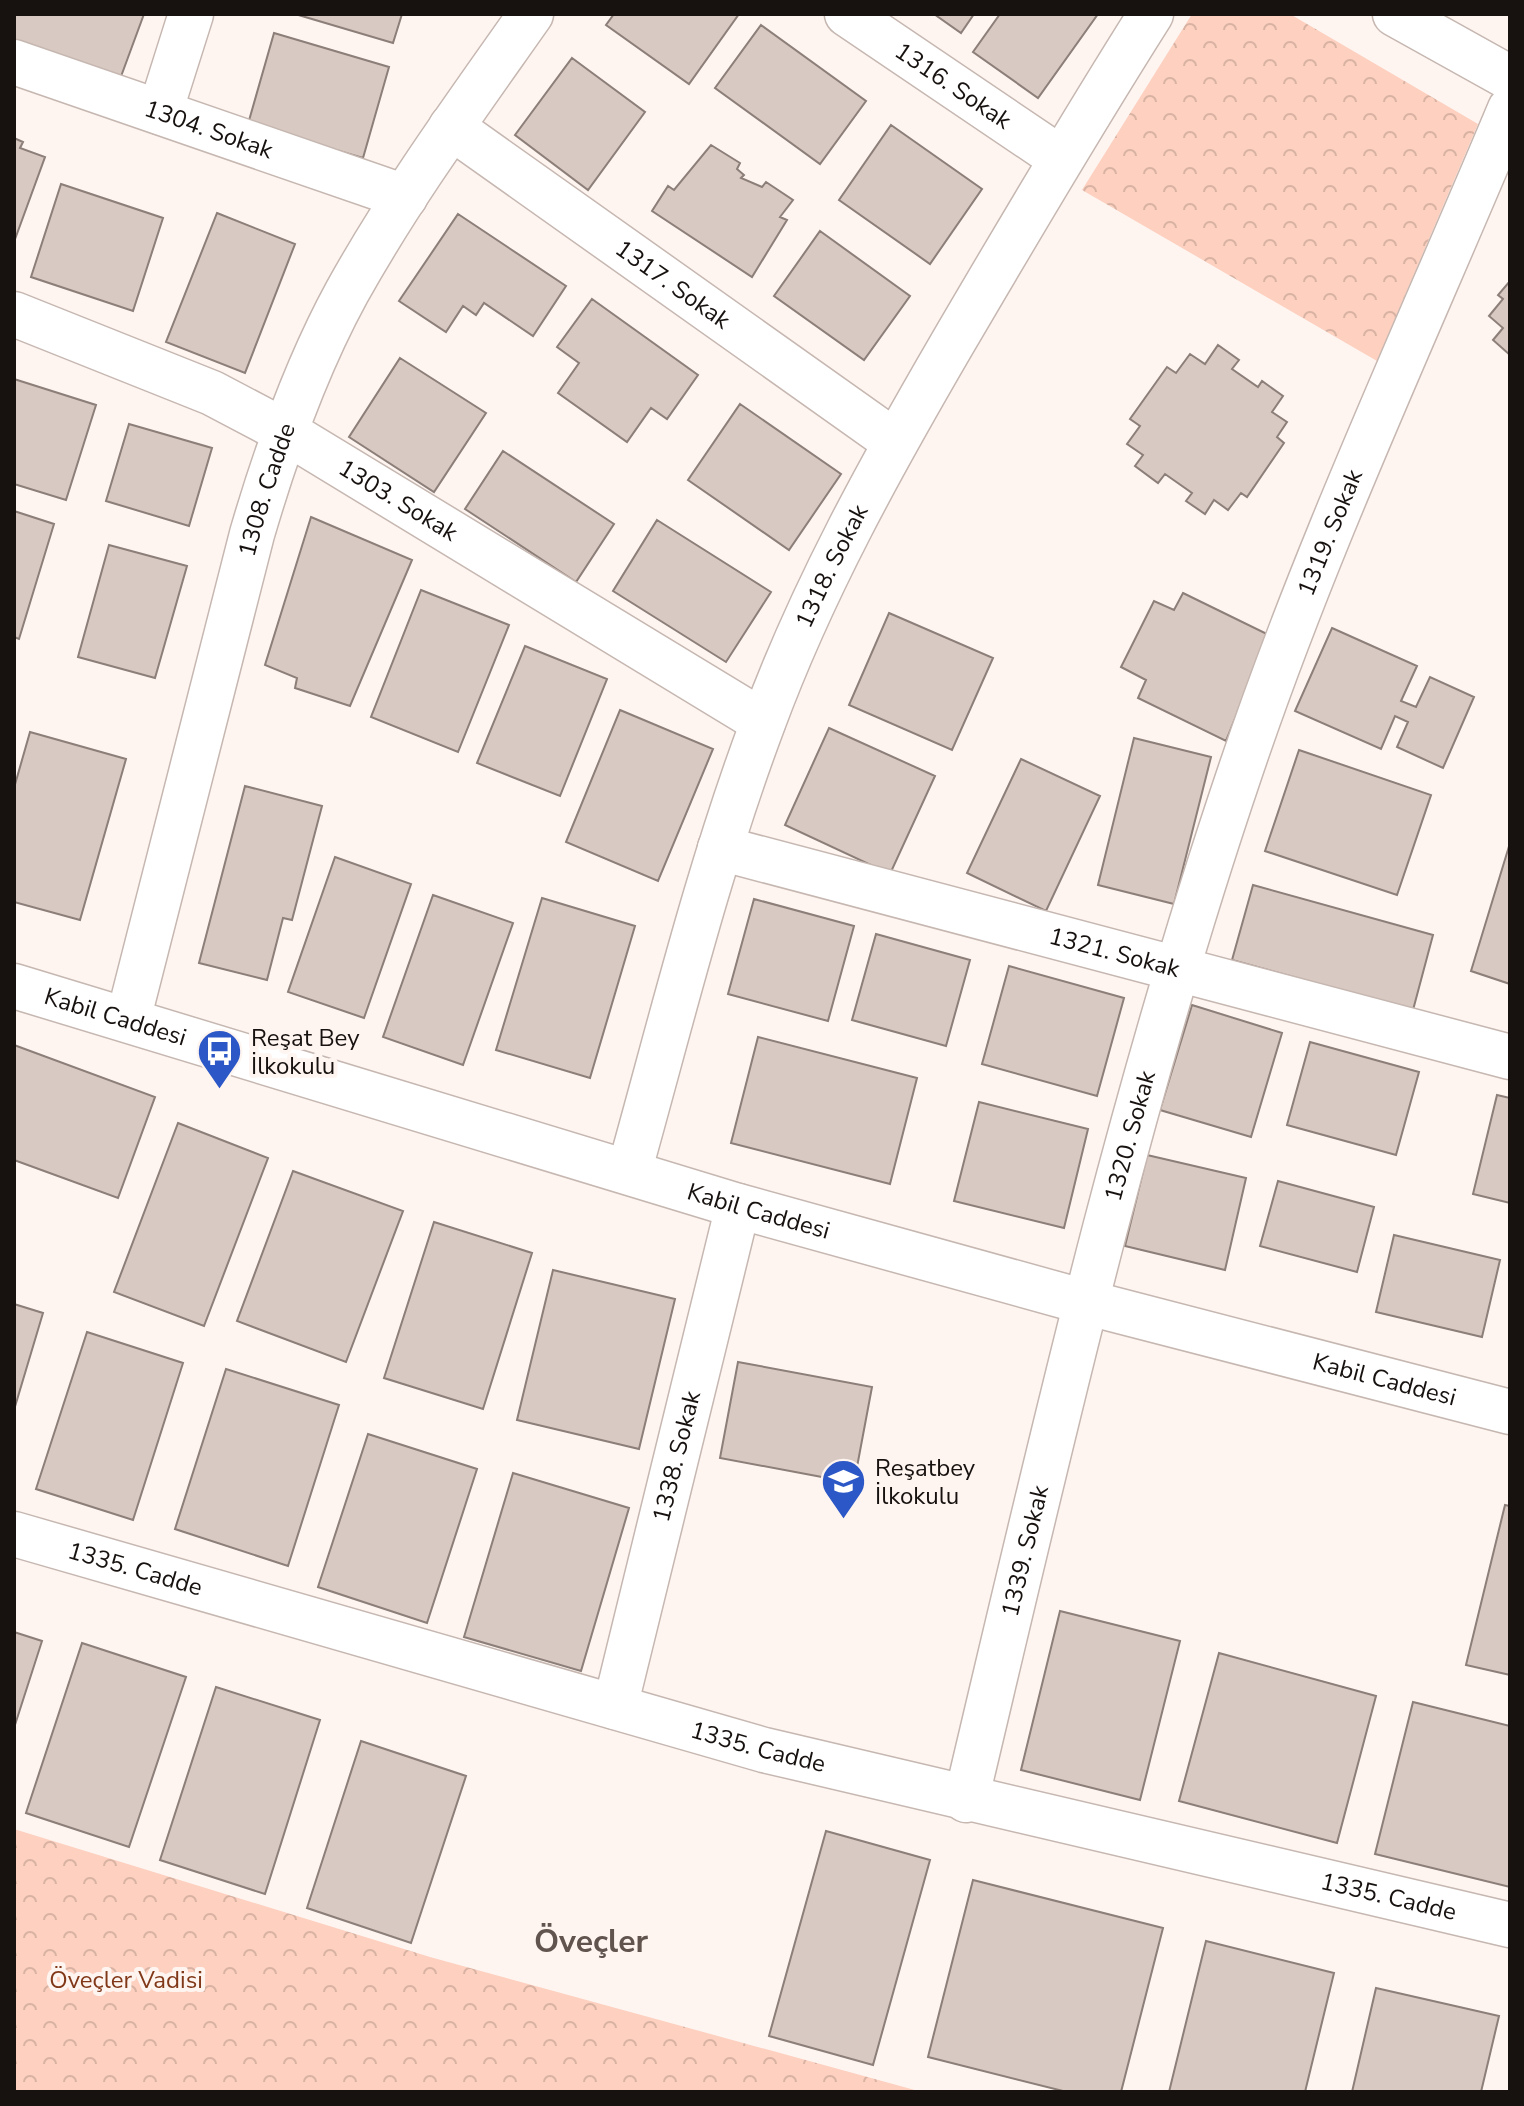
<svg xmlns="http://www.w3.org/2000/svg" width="1524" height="2106" font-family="'Nunito Sans',sans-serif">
	<defs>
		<pattern id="forest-crowns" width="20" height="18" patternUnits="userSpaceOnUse" patternTransform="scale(2)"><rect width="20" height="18" fill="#fdd0bf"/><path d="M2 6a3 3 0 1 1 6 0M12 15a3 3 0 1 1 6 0" fill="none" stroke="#d8b2a3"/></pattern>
	</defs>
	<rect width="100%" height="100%" fill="#fef5f1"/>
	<path fill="url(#forest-crowns)" d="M 1192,14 L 1290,14 L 1478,124 L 1377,361 L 1082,190 Z
		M 14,1829 L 430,1957 L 922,2092 L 14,2092 Z"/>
	<path fill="#d9c9c3" stroke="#8c7e78" stroke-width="2" d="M 14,14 L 144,14 L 116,90 L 14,51 Z
		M 295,14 L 402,14 L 393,43 Z
		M 614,14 L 739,14 L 689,84 L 606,25 Z
		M 934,14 L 974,14 L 961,33 Z
		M 1000,14 L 1098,14 L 1038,98 L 973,52 Z
		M 761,25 L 866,101 L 820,164 L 715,88 Z
		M 274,33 L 389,67 L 363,158 L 248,124 Z
		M 572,58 L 645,112 L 588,190 L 515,135 Z
		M 891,125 L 982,189 L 930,264 L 839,200 Z
		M 14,138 L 23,142 L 20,148 L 45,157 L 14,242 Z
		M 711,145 L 740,163 L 737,169 L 744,175 L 741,178 L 762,187 L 766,182 L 793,200 L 780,217 L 787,220 L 752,277 L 652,211 L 668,186 L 674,190 Z
		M 61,184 L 163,218 L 133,311 L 31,277 Z
		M 217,213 L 295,244 L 245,373 L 166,342 Z
		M 458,214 L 566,286 L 533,336 L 484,303 L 476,315 L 463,306 L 446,332 L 399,301 Z
		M 820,231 L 910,296 L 864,360 L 774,296 Z
		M 1510,281 L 1510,355 L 1493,340 L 1503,328 L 1489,316 L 1503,299 L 1498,295 Z
		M 592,299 L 698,375 L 667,419 L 651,408 L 627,442 L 558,393 L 579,363 L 557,347 Z
		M 1218,345 L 1239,360 L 1232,369 L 1258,387 L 1262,381 L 1283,396 L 1272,412 L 1287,422 L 1277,437 L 1284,443 L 1247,497 L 1241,493 L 1228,510 L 1214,500 L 1205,514 L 1186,501 L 1192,493 L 1165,474 L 1158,483 L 1135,466 L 1143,455 L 1127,444 L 1140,426 L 1130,419 L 1167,367 L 1176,373 L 1190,354 L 1205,364 Z
		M 400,358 L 486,413 L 434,492 L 349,437 Z
		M 14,379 L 96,405 L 66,500 L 14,484 Z
		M 740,404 L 841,474 L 789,550 L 688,480 Z
		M 129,424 L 212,448 L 189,526 L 106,501 Z
		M 503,451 L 614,524 L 576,582 L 465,509 Z
		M 14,511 L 54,524 L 19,639 L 14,637 Z
		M 311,517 L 412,560 L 350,706 L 295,688 L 297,678 L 265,665 Z
		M 657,520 L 771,592 L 726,662 L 613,591 Z
		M 109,545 L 187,566 L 155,678 L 78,657 Z
		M 421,590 L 509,625 L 458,752 L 371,717 Z
		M 1183,593 L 1269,635 L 1226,741 L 1138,698 L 1146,680 L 1121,667 L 1154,601 L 1174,610 Z
		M 889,613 L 993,658 L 952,750 L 849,705 Z
		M 1332,628 L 1417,666 L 1401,701 L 1416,707 L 1430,677 L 1474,697 L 1443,768 L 1397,747 L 1408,722 L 1395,716 L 1381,749 L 1295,711 Z
		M 525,646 L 607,679 L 560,796 L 477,763 Z
		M 620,710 L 713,749 L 658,881 L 566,842 Z
		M 829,728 L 935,776 L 890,874 L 785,825 Z
		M 30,732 L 126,759 L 80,920 L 14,902 L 14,788 Z
		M 1134,738 L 1211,757 L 1174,904 L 1098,885 Z
		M 1299,750 L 1431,795 L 1397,895 L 1265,851 Z
		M 1021,759 L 1100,796 L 1046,911 L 967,873 Z
		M 245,786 L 322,806 L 292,920 L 283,918 L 267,980 L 199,963 Z
		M 1510,843 L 1510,984 L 1471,971 Z
		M 335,857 L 411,884 L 364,1018 L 288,992 Z
		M 1253,885 L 1433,935 L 1413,1010 L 1232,960 Z
		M 433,895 L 513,923 L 463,1065 L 383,1037 Z
		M 542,898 L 635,926 L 590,1078 L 496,1050 Z
		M 754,899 L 854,926 L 828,1021 L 728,994 Z
		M 876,934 L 970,960 L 946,1046 L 852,1020 Z
		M 1009,966 L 1124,998 L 1097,1096 L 982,1064 Z
		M 1192,1005 L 1282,1033 L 1251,1137 L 1160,1110 Z
		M 758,1037 L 917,1078 L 890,1184 L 731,1143 Z
		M 1310,1042 L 1419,1072 L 1396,1155 L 1287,1125 Z
		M 14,1045 L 155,1097 L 118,1198 L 14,1160 Z
		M 1497,1095 L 1510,1098 L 1510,1203 L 1473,1194 Z
		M 979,1102 L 1088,1129 L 1064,1228 L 954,1201 Z
		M 178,1123 L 268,1158 L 204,1326 L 114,1292 Z
		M 1147,1155 L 1246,1178 L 1225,1270 L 1125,1246 Z
		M 293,1171 L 403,1211 L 346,1362 L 237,1321 Z
		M 1278,1181 L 1374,1207 L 1357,1272 L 1260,1246 Z
		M 434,1222 L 532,1253 L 483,1409 L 384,1378 Z
		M 1394,1235 L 1500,1260 L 1482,1337 L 1376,1312 Z
		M 553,1270 L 675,1299 L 639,1449 L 517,1420 Z
		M 14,1304 L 43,1313 L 14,1410 Z
		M 87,1332 L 183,1363 L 133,1520 L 36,1489 Z
		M 738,1362 L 872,1387 L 854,1483 L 720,1458 Z
		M 226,1369 L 339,1405 L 288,1566 L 175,1529 Z
		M 368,1434 L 477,1469 L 427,1623 L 318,1587 Z
		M 513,1473 L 629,1508 L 581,1671 L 464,1637 Z
		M 1505,1505 L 1510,1506 L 1510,1675 L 1466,1665 Z
		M 1060,1611 L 1180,1641 L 1140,1800 L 1021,1770 Z
		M 14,1632 L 42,1641 L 14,1728 Z
		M 82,1643 L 186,1677 L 129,1847 L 26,1813 Z
		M 1219,1653 L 1376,1696 L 1337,1843 L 1179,1801 Z
		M 216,1687 L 320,1720 L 265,1894 L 160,1860 Z
		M 1413,1702 L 1510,1726 L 1510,1887 L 1375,1854 Z
		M 361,1741 L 466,1776 L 411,1943 L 307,1908 Z
		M 826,1831 L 930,1860 L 873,2065 L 769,2036 Z
		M 973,1880 L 1163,1928 L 1121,2092 L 1067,2092 L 928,2057 Z
		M 1206,1941 L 1334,1973 L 1305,2092 L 1169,2092 Z
		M 1376,1988 L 1499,2016 L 1481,2092 L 1352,2092 Z"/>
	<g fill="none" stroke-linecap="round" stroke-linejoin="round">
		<defs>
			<g id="minor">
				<path id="s1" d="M 847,14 L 1060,158"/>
				<path d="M 1395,14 L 1510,78"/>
				<path id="s2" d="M 14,62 L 405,197"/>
				<path d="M 160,112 L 191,14"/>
				<path id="s3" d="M 451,127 L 895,442"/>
				<path id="s4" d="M 14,314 L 212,393 L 286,432 L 763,722"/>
				<path id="s5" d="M 720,848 L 1510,1057"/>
				<path id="s6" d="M 128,1020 L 252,534 C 276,452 306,367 347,292 C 401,195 467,105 531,14"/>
				<path id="s7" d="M 629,1172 C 671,1022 708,869 763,723 C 812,590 881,466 952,344 C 1017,233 1082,123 1151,14"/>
				<path id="s8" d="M 14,1534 L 764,1750 L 1510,1925"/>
				<path id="s9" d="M 615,1707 L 738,1206"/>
				<path id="s10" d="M 966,1800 C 1048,1455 1126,1108 1240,772 C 1316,546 1418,329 1510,109"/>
			</g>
			<g id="major">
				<path id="s11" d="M 14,986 L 738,1206 L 1085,1302 L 1510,1412"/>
			</g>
		</defs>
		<use href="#minor" stroke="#c6b7b1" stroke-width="47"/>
		<use href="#major" stroke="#c6b7b1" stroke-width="47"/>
		<use href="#minor" stroke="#fff" stroke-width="44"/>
		<use href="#major" stroke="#fff" stroke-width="44"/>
	</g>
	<defs>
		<symbol id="bus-pin" viewBox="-11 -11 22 30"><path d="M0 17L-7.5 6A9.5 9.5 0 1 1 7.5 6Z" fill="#2c57c6" stroke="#fef5f1"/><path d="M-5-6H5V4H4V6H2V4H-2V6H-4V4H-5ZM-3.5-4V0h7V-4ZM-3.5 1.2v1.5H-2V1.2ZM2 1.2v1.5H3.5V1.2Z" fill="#fff"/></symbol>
		<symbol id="school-pin" viewBox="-11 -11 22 30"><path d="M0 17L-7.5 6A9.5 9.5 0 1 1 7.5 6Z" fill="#2c57c6" stroke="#fef5f1"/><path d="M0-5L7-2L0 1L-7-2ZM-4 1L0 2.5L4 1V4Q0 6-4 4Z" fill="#fff"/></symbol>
	</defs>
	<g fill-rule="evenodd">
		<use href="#bus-pin" x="194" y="1026" width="51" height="69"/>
		<use href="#school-pin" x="818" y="1456" width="51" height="69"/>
	</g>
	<g text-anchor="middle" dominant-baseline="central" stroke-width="8" stroke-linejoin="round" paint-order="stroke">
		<g font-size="24" fill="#171210" stroke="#fef5f1">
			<text stroke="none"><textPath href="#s1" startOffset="128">1316. Sokak</textPath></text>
			<text stroke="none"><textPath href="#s2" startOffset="206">1304. Sokak</textPath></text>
			<text stroke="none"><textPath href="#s3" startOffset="272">1317. Sokak</textPath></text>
			<text stroke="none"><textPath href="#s6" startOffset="548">1308. Cadde</textPath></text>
			<text stroke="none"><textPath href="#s4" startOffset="428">1303. Sokak</textPath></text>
			<text stroke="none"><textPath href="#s10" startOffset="1320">1319. Sokak</textPath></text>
			<text stroke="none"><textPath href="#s7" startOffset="640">1318. Sokak</textPath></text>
			<text stroke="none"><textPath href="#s5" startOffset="408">1321. Sokak</textPath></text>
			<text stroke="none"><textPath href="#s11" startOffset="106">Kabil Caddesi</textPath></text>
			<text stroke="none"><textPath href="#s10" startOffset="684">1320. Sokak</textPath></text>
			<text stroke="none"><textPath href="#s11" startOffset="778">Kabil Caddesi</textPath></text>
			<text stroke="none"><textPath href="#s11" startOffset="1426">Kabil Caddesi</textPath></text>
			<text stroke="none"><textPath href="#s9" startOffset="258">1338. Sokak</textPath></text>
			<text stroke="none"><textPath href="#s10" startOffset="256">1339. Sokak</textPath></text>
			<text stroke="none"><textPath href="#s8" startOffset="126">1335. Cadde</textPath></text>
			<text stroke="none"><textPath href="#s8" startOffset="774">1335. Cadde</textPath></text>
			<text stroke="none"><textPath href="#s8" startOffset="1422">1335. Cadde</textPath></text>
		</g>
		<g font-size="24" fill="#171210" stroke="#fef5f1" text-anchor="start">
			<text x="251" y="1038">Reşat Bey<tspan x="251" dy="28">İlkokulu</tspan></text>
			<text x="875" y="1468">Reşatbey<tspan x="875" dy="28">İlkokulu</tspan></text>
		</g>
		<g font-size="24" fill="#813818" stroke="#fef5f1">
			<text x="126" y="1980">Öveçler Vadisi</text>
		</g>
		<g font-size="32" font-weight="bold" fill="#61544f" stroke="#fef5f1">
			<text x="591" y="1941">Öveçler</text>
		</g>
	</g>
	<rect width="1524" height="2106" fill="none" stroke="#171210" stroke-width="32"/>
</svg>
